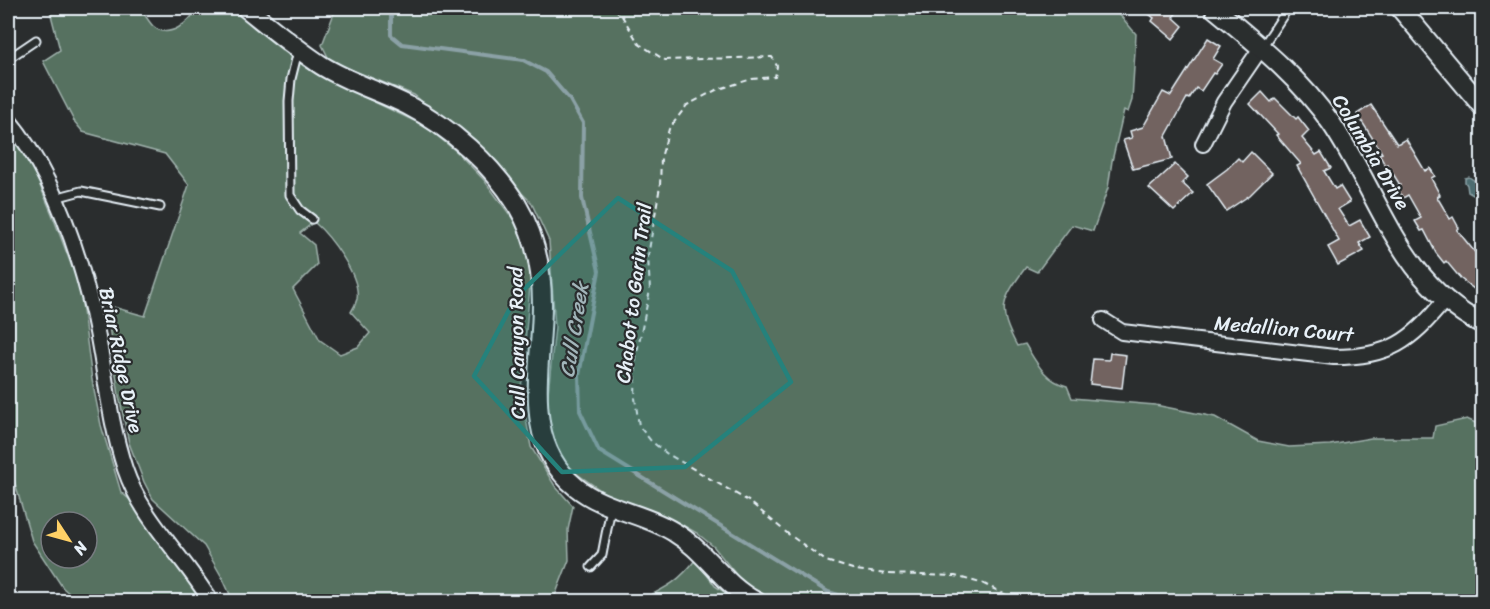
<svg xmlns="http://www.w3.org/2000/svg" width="1490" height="609" font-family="Sriracha,sans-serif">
	<rect width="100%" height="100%" fill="#2a2d2e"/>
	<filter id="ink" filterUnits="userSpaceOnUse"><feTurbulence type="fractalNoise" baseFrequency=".0167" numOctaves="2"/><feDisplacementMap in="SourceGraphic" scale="12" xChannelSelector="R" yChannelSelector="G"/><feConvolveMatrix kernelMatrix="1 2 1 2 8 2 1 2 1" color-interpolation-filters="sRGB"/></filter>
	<g filter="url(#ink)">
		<path fill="#567160" stroke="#9fb1ac" stroke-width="1.5" fill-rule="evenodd" d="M 47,8 L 145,8 L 144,14 C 147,18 150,23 153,26 C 169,41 190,21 198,8 L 231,8 L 318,75 L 425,126 L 457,152 L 484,180 L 513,219 L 525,245 L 531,273 L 521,390 L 531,447 L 555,486 L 573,506 L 568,530 L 569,560 L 553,601 L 233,601 L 223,579 L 204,546 L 153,499 L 144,482 L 129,443 L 119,396 L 106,305 L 145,316 L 189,185 L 165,154 L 83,132 L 74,121 L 43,61 L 60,50 L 50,11 ZM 314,222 C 330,236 361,276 357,299 C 356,303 353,309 351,312 L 370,333 L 358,347 L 340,354 L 320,340 L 293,289 L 317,265 L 314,245 L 300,233 Z
			M 336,8 L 1114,8 L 1136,34 L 1132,100 L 1128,112 L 1124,110 L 1112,161 L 1108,188 L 1093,231 L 1072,225 L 1037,272 L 1026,267 C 1001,301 997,308 1017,346 L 1025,344 C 1036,362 1045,381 1067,386 L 1072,398 L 1155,405 L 1215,417 L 1258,441 L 1289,447 L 1330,445 L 1371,438 L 1433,438 L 1435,426 L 1467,419 L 1482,426 L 1482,601 L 779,602 L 756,593 L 742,582 L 714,547 L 697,533 L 677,522 L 615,500 L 567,467 L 557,453 L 545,422 L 555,327 L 549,241 L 531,202 L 447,122 L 414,95 L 330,61 L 322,45 Z
			M 8,133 L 30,162 L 52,214 L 80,288 L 92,380 L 101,425 L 121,492 L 138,507 L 185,573 L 203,601 L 78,601 L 63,588 L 32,541 L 8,460 ZM 51,522 L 87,522 L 87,558 L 51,558 Z
			M 696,559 L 715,586 L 738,601 L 637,602 C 665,588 677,584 696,559 Z"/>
		<path fill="#4d6c6f" stroke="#8ba1a6" stroke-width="1.5" d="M 1469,177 L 1475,181 L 1479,185 L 1475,188 L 1476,194 L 1473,195 L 1468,192 L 1467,185 L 1465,182 L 1465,178 Z"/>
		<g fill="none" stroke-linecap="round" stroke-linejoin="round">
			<path stroke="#8ba1a6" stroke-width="4" d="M 391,8 L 391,35 L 402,44 L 523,60 L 546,72 L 570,100 L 583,123 L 582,198 L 599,271 L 579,375 L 580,411 L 599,451 L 828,592 L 863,602"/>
		</g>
		<path fill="#726460" stroke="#e8f1f8" stroke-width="1.5" d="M 1141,8 L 1181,8 L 1173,17 L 1183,26 L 1173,39 L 1152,21 L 1154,18 Z
			M 1208,38 L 1221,46 L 1213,59 L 1222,64 L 1215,74 L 1213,73 L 1201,91 L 1196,88 L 1189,99 L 1187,98 L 1166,136 L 1172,159 L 1133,169 L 1123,140 L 1132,138 L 1130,131 L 1143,127 L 1163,92 L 1171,96 Z
			M 1262,92 L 1271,102 L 1275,98 L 1296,119 L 1298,117 L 1309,131 L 1302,138 L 1316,155 L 1321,152 L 1331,168 L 1324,171 L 1335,189 L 1340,186 L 1350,202 L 1338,209 L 1349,226 L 1360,220 L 1370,237 L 1359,243 L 1364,251 L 1338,265 L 1328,247 L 1339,241 L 1297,166 L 1301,164 L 1276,135 L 1278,134 L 1250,104 Z
			M 1371,105 L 1397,144 L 1406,139 L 1425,171 L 1430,168 L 1435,176 L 1431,178 L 1440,195 L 1437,197 L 1450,219 L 1453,217 L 1459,228 L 1457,230 L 1482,261 L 1482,292 L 1476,287 L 1474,289 L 1461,279 L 1446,261 L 1444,263 L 1436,253 L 1424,230 L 1421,231 L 1415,221 L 1421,218 L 1408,195 L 1403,198 L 1396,187 L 1400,185 L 1387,164 L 1385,165 L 1379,154 L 1382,153 L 1357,114 Z
			M 1251,152 L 1272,173 L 1250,195 L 1226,211 L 1207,184 L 1227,169 L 1238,158 L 1242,162 Z
			M 1175,164 L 1188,177 L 1182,183 L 1193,193 L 1174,211 L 1149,188 Z
			M 1110,353 L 1126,355 L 1122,388 L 1090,384 L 1093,359 L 1109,360 Z"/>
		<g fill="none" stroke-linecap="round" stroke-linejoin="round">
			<defs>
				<path id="lane" d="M 1263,46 L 1288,8
					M 298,51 L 291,79 L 289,101 L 290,195 L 300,210 L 312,219
					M 8,59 L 36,40
					M 55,198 L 81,191 L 160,207
					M 591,567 L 602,555 L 611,508"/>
				<path id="street" d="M 8,119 C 52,172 77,245 93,313 C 105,365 108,418 125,469 C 142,520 184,556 211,602
					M 1203,144 L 1224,102 L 1261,48
					M 1103,320 L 1122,332 L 1334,357 C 1390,357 1410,342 1445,300"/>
				<path id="secondary" d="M 246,8 C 270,27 295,48 321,65 C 348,82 379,91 407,105 C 450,127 492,164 517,205 C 535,235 542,269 542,304 C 542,367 520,442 576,487 C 604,510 644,513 674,532 C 706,551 723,585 757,602
					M 1214,8 C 1256,43 1300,78 1331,123 C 1380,195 1399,282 1482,324
					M 1400,8 L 1482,106"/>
			</defs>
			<use href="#lane" stroke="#e8f1f8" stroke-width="11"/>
			<use href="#street" stroke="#e8f1f8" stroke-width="18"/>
			<use href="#secondary" stroke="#e8f1f8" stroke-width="22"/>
			<path stroke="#e8f1f8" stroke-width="2" stroke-dasharray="6 4.5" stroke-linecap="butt" d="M 614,8 L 622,16 L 639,44 L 665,60 L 772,57 L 777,66 L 775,77 L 752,79 L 716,90 L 687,105 L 669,129 L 661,158 L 660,186 L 648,256 L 650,290 L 636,357 L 635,398 L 639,426 L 651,441 L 666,453 L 750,502 L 787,533 L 826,561 L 856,570 L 886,574 L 955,576 L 984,584 L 1020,602"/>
			<use href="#lane" stroke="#2a2d2e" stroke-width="7"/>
			<use href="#street" stroke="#2a2d2e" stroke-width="14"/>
			<use href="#secondary" stroke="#2a2d2e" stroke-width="18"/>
		</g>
	</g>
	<path fill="#25827c" fill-opacity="0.2" stroke="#25827c" stroke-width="4.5" stroke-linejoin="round" d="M 618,198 L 732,271 L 791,382 L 685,467 L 562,472 L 474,376 L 516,297 Z"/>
	<g text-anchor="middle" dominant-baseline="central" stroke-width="4.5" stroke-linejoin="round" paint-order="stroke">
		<g font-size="20" fill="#e8f1f8" stroke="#2a2d2e">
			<text transform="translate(1371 152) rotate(59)">Columbia Drive</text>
			<text transform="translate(634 293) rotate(-83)">Chabot to Garin Trail</text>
			<text transform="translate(1284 329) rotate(5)">Medallion Court</text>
			<text transform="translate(517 343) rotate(-91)">Cull Canyon Road</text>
			<text transform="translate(121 360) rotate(78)">Briar Ridge Drive</text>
		</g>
		<g font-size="21" font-style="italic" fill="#a2b5ba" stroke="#2a2d2e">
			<text transform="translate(574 330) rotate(-81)">Cull Creek</text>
		</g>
	</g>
	<rect width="1490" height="609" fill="none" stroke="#2a2d2e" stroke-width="30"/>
	<rect x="15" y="15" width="1460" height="579" fill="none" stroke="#e8f1f8" stroke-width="2" filter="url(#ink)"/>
	<g transform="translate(69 540) rotate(126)"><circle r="28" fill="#2a2d2e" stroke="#767b7f" stroke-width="1.5"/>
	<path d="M0-4.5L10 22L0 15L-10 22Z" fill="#ffd166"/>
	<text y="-9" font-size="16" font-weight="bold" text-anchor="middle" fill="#e8f1f8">N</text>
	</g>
</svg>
